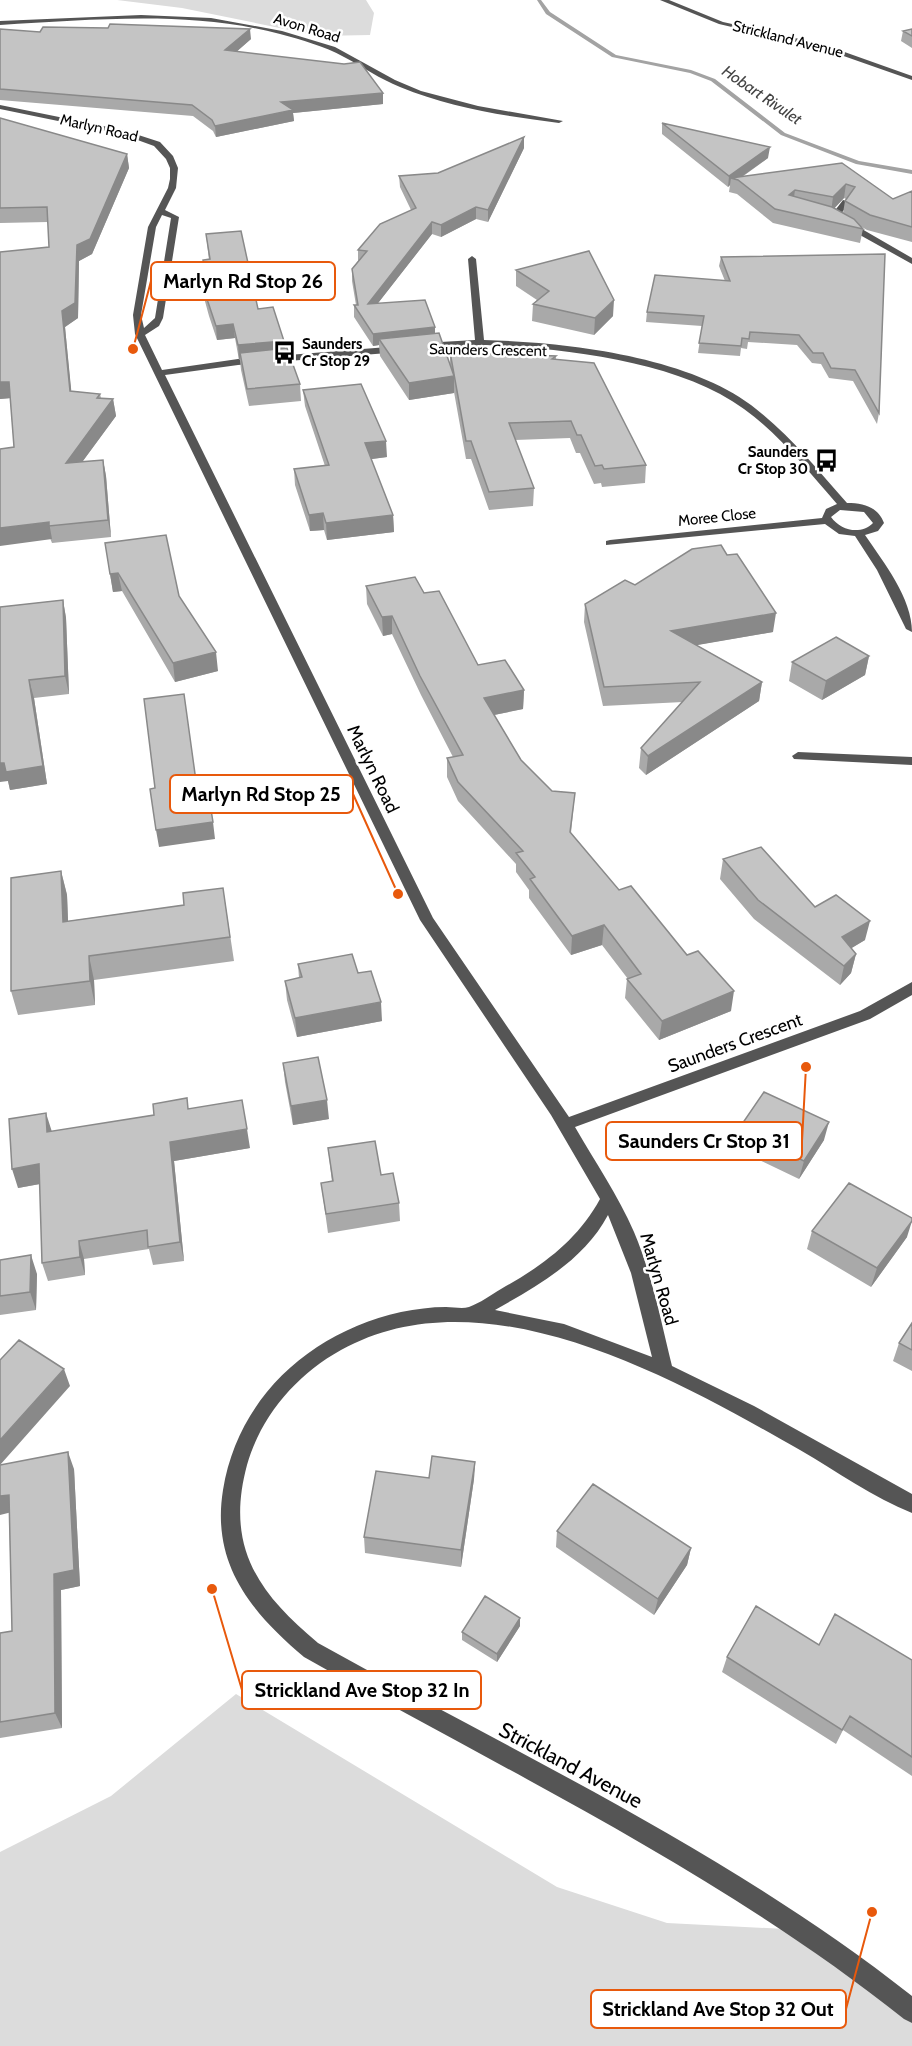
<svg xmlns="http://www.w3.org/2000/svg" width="912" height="2046" font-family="Cabin,sans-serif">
	<rect width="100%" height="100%" fill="#fff"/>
	<path fill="#dcdcdc" d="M 117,0 L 366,0 L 374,13 L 370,35 L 319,36 L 182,8 Z
		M 236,1694 L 557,1887 L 667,1923 L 805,1930 L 912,2011 L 912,2046 L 0,2046 L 0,1852 L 111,1796 Z"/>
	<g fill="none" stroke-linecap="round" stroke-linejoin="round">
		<path fill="#a3a3a3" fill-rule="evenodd" d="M 537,0 L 541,0 L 550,12 L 616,55 L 691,70 L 715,79 L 785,133 L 859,161 L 912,170 L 912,174 L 856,164 L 781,135 L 711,81 L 690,73 L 612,57 L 546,14 Z"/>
		<path fill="#555" fill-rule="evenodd" d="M 660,0 L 669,0 L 723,22 L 822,44 L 912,76 L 912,80 L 818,47 L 719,24 Z
			M 141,15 L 211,18 L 282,31 L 335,47 L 395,80 L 421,91 L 478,106 L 563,121 L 559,123 C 505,116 451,108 400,87 C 380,79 363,67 344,57 C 324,46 302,40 280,34 C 189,10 93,20 0,25 L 0,21 Z
			M 0,105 L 123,130 L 160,142 L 173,156 L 178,168 L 176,188 L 165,210 L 179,217 L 163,318 L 159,326 L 145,335 L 162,370 L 238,359 L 400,346 L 405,349 L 400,352 L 238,365 L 165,375 L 433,918 L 569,1117 L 860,1011 L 912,982 L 912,995 L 870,1019 L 575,1127 C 595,1162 618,1195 634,1232 C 652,1275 661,1321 672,1366 L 754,1406 L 912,1494 L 912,1513 C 874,1498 836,1471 800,1450 C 675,1379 484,1270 341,1350 C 296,1375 261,1416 247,1465 C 225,1547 258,1593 318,1643 C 519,1755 731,1853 912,1996 L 912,2023 L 904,2019 C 720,1872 507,1772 304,1657 C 251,1612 211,1564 223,1490 C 238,1397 311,1332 401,1312 C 416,1309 431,1307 446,1307 C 454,1307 462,1309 469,1307 C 480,1303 491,1295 501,1289 C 542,1266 577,1241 600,1199 L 551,1115 L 420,920 L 135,334 L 133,315 L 148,227 L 168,188 L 170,179 L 170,168 L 166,159 L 154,146 L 121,134 L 0,109 ZM 162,215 L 171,218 L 155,318 L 144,328 L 141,315 L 156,227 ZM 608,1215 L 631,1273 L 652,1357 L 564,1324 L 495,1310 C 539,1285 584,1260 608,1215 Z
			M 843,200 L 850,202 L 837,219 L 831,219 L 830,217 Z
			M 842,221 L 848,221 L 912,258 L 912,264 L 842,225 Z
			M 472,256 L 476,259 L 484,340 C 565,342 686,356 751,405 C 788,433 817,469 847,503 C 864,503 878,507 884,523 L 878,531 L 865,535 C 884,563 912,598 912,632 L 906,629 L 877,570 L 855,536 L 839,534 L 825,524 L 606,545 L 606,541 L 610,540 L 822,518 L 826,509 L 837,504 C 808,471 780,435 744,409 C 679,361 564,348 484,345 L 485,350 L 480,353 L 475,350 L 475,345 L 420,348 L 418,346 L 423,343 L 475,340 L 468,259 ZM 840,510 L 864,512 L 873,523 C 861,535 841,531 831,517 Z
			M 798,752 L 912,757 L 912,765 L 794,759 L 792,756 Z"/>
	</g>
	<path fill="#a9a9a9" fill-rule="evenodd" d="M 0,29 L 40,32 L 251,39 L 237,51 L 383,104 L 293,113 L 294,121 L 216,137 L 213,131 L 193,116 L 0,100 Z
		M 912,29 L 912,48 L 901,41 L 903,31 Z
		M 0,118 L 127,154 L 129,168 L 92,254 L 79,261 L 78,318 L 65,327 L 71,391 L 100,394 L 101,398 L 113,399 L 116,416 L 82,462 L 103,460 L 106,476 L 111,537 L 52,543 L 14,447 L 10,398 L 0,399 L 0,252 L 49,247 L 48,222 L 0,223 Z
		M 662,123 L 768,158 L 742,177 L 842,163 L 893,199 L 912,191 L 912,242 L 867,230 L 860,226 L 863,229 L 860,243 L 773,223 L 737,194 L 729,192 L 730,185 L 728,187 L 662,134 ZM 844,198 L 846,199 L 845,201 L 843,213 L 834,208 Z
		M 524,148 L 488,222 L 476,219 L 441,237 L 432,234 L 378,303 L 435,327 L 435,333 L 450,365 L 450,352 L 556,356 L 556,359 L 646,465 L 645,483 L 602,487 L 601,483 L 594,484 L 580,453 L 576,453 L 570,438 L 515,440 L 534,488 L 533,506 L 489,510 L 471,459 L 466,459 L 454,392 L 454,393 L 409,400 L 380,356 L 379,345 L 373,346 L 354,317 L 354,305 L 356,305 L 352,281 L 352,269 L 358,261 L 358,250 L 411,210 L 400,187 L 399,176 L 438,173 Z
		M 206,234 L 258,309 L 284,341 L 285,348 L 300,384 L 301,401 L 249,406 L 241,370 L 240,360 L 239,360 L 235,338 L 217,340 L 209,316 L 200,283 L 199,269 L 204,268 L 203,260 L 209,260 Z
		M 885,254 L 879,413 L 877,424 L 853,381 L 829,378 L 821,364 L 812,363 L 797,345 L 748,342 L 747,349 L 741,348 L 740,356 L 698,353 L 702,326 L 646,322 L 647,312 L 725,281 L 719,266 L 721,257 Z
		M 516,270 L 613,316 L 594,335 L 532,321 L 533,304 L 537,300 L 516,286 Z
		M 303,390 L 387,457 L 371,459 L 393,515 L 394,532 L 327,540 L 324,530 L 310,531 L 295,485 L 294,469 L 325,466 L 305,406 Z
		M 105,543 L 179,596 L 218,671 L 175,682 L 122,591 L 113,592 Z
		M 635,585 L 773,632 L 696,645 L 762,682 L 759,701 L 646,775 L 639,768 L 641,748 L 683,702 L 603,706 L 584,622 L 585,604 Z
		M 366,586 L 424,593 L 478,665 L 524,690 L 523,709 L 494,715 L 521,760 L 552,791 L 575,793 L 571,833 L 619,890 L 731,1011 L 659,1040 L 625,998 L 627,979 L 628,979 L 602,945 L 571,955 L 529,898 L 529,890 L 516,872 L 516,864 L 458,801 L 447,777 L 447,758 L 453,757 L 421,695 L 392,634 L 383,636 L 367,604 Z
		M 63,600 L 66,618 L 69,694 L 34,698 L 47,784 L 10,790 L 8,781 L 0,607 Z
		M 869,656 L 865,675 L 822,700 L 789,681 L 792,662 Z
		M 723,859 L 815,907 L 865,940 L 851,948 L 856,954 L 851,973 L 840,985 L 754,919 L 720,879 Z
		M 61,871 L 67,895 L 68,921 L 184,905 L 223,888 L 234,961 L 94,980 L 95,1005 L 18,1015 L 11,991 Z
		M 298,964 L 358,973 L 382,1021 L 297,1037 L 287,1000 L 285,981 L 299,978 Z
		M 283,1063 L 329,1119 L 293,1125 L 285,1082 Z
		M 189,1109 L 250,1148 L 174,1161 L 184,1261 L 153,1265 L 149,1249 L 84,1259 L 85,1275 L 48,1281 L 42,1263 L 40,1184 L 18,1188 L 52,1132 Z
		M 738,1130 L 824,1140 L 799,1179 L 734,1148 Z
		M 328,1148 L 381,1175 L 399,1203 L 400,1221 L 328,1233 L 321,1183 L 332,1182 Z
		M 812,1231 L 907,1237 L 871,1287 L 807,1249 Z
		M 0,1260 L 37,1274 L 36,1310 L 0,1315 Z
		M 912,1323 L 912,1371 L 893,1361 L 899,1343 Z
		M 475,1462 L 474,1479 L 461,1567 L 365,1553 L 364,1537 L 429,1478 Z
		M 74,1469 L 80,1586 L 61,1590 L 62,1728 L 0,1738 L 0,1633 L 12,1631 L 9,1513 Z
		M 557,1531 L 691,1548 L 687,1565 L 654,1615 L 556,1547 Z
		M 520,1618 L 520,1626 L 497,1662 L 462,1640 L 462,1632 Z
		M 819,1645 L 912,1660 L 912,1776 L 843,1730 L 836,1744 L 722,1672 L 727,1657 Z"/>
	<path fill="#898989" d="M 250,29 L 251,39 L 226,61 L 225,50 Z
		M 383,93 L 383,104 L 293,113 L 294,121 L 216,137 L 215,126 L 281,102 Z
		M 524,137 L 524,148 L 488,222 L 488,210 Z
		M 770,147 L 768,158 L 737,180 L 731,178 L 730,185 L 728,187 L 729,176 Z
		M 127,154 L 129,168 L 92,254 L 79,261 L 78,318 L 65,327 L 73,408 L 70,391 L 62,311 L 77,245 Z
		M 846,184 L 844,198 L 831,212 L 833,197 Z
		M 795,190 L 793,204 L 789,195 Z
		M 476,207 L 476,219 L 441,237 L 441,225 Z
		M 432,222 L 432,234 L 368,316 L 368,304 Z
		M 614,300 L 613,316 L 594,335 L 595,318 Z
		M 233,324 L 235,338 L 217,340 L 216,326 Z
		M 435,327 L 435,340 L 379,339 L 379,345 L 373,346 L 373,334 Z
		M 284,341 L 285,355 L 240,353 L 240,360 L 239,360 L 238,345 Z
		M 454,376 L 454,393 L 409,400 L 409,383 Z
		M 0,382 L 9,382 L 12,398 L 0,399 Z
		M 113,399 L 116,416 L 69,480 L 66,463 Z
		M 386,441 L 387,457 L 365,460 L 365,443 Z
		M 103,460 L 106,476 L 111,537 L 108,520 Z
		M 323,513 L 324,530 L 310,531 L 309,515 Z
		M 393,515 L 394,532 L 327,540 L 326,523 Z
		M 49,522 L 52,539 L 0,546 L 0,528 Z
		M 118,573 L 122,591 L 113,592 L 110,574 Z
		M 63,600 L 66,618 L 69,694 L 65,676 Z
		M 776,613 L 773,632 L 669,650 L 671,631 Z
		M 392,616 L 392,634 L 383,636 L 382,617 Z
		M 216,652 L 218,671 L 175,682 L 173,663 Z
		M 869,656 L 865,675 L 822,700 L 826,681 Z
		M 29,680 L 34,698 L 47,784 L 10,790 L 8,781 L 0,782 L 0,763 Z
		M 762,682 L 759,701 L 646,775 L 648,756 Z
		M 524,690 L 523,709 L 484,717 L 484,698 Z
		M 213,822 L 215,839 L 159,847 L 156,830 Z
		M 61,871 L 67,895 L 69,946 L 63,922 Z
		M 870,921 L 865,940 L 837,957 L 842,937 Z
		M 604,925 L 602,945 L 571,955 L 572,936 Z
		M 856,954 L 851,973 L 840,985 L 844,966 Z
		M 89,956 L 94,980 L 95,1005 L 90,981 Z
		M 734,991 L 731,1011 L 659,1040 L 662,1021 Z
		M 381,1002 L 382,1021 L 297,1037 L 295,1018 Z
		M 327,1100 L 329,1119 L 293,1125 L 291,1106 Z
		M 46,1113 L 52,1132 L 47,1132 Z
		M 829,1122 L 824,1140 L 799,1179 L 804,1161 Z
		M 247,1129 L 250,1148 L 174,1161 L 184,1261 L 180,1242 L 170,1142 Z
		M 39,1164 L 45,1183 L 18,1188 L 12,1169 Z
		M 912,1221 L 907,1237 L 871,1287 L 877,1268 Z
		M 79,1241 L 84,1259 L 85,1275 L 80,1257 Z
		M 31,1255 L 37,1274 L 36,1310 L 30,1292 Z
		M 64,1369 L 70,1386 L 0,1465 L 0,1440 Z
		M 68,1452 L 74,1469 L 80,1586 L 61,1590 L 62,1728 L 55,1713 L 54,1574 Z
		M 475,1462 L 474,1479 L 461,1567 L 461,1550 Z
		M 9,1495 L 16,1511 L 0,1515 L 0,1496 Z
		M 691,1548 L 687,1565 L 654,1615 L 658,1599 Z
		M 520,1618 L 520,1626 L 497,1662 L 497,1654 Z"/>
	<path fill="#c4c4c4" stroke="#898989" stroke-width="1.5" d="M 110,24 L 250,29 L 225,50 L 344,64 L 360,62 L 383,93 L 281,102 L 293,110 L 215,126 L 212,120 L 192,105 L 0,89 L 0,29 L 40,32 L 43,27 L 108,28 Z
		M 912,29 L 912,36 L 903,31 Z
		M 0,118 L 127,154 L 90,239 L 77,245 L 75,303 L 62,311 L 70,391 L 100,394 L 97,398 L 113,399 L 66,463 L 103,460 L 108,520 L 49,526 L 49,522 L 0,528 L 0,449 L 14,447 L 9,382 L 0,382 L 0,252 L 49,247 L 47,207 L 0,208 Z
		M 662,123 L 770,147 L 729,176 Z
		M 524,137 L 488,210 L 476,207 L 441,225 L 432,222 L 368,304 L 425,300 L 435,327 L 373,334 L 354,305 L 358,305 L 352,269 L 367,251 L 358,250 L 380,224 L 416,208 L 399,176 L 438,173 Z
		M 842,163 L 893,199 L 912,191 L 912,227 L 870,215 L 845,201 L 855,187 L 846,184 L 833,197 L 795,190 L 789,195 L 832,207 L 854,219 L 863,229 L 775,209 L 738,180 L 731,178 Z
		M 241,231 L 258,309 L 273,307 L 284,341 L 238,345 L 233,324 L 216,326 L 208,302 L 199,269 L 205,268 L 203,260 L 210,259 L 206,234 Z
		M 589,251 L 614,300 L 595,318 L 533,304 L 549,291 L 516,270 Z
		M 885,254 L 879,413 L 855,370 L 831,368 L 823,353 L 813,353 L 799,335 L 750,332 L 749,339 L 742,338 L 741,346 L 699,343 L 704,316 L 647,312 L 655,275 L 730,281 L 721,257 Z
		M 439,333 L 454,376 L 409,383 L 379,339 Z
		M 287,348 L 300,384 L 247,389 L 240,353 Z
		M 450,352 L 556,356 L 552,359 L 594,363 L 646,465 L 604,469 L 602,465 L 595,466 L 581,435 L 577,435 L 571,421 L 509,423 L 534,488 L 489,492 L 471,441 L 466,441 Z
		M 361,384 L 386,441 L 365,443 L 393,515 L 326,523 L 323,513 L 309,515 L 294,469 L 329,465 L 303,390 Z
		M 166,535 L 179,596 L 216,652 L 173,663 L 118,573 L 110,574 L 105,543 Z
		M 721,545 L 727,555 L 737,554 L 776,613 L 671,631 L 762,682 L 648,756 L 641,748 L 700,682 L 604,687 L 585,604 L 625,580 L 635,585 L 692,549 Z
		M 415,577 L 424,593 L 439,591 L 478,665 L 505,660 L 524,690 L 484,698 L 521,760 L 552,791 L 575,793 L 570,832 L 619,890 L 631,886 L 687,955 L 698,951 L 734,991 L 662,1021 L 627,979 L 641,974 L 604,925 L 572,936 L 530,879 L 535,877 L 516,853 L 523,851 L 458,782 L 447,758 L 463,755 L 420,676 L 392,616 L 382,617 L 366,586 Z
		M 63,600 L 65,676 L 29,680 L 43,766 L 6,772 L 4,763 L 0,763 L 0,607 Z
		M 836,637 L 869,656 L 826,681 L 792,662 Z
		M 184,694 L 196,781 L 206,779 L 213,822 L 156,830 L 150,789 L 155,788 L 144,699 Z
		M 761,847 L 815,907 L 836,895 L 870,921 L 842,937 L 856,954 L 844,966 L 758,900 L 723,859 Z
		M 61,871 L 63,922 L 184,905 L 183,893 L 223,888 L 230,937 L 89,956 L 90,981 L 11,991 L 11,878 Z
		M 352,954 L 358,973 L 371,971 L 381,1002 L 295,1018 L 285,981 L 302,977 L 298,964 Z
		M 318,1057 L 327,1100 L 291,1106 L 283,1063 Z
		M 764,1092 L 829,1122 L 804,1161 L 738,1130 Z
		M 187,1098 L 188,1109 L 242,1100 L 247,1129 L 170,1142 L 180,1242 L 148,1247 L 147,1230 L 79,1241 L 80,1257 L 42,1263 L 39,1164 L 12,1169 L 9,1119 L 46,1113 L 47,1132 L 154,1115 L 153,1104 Z
		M 375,1141 L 381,1175 L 393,1173 L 399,1203 L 326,1214 L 321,1183 L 333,1181 L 328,1148 Z
		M 849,1183 L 912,1218 L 912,1221 L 877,1268 L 812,1231 Z
		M 31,1255 L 30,1292 L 0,1296 L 0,1260 Z
		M 912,1323 L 912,1350 L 899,1343 Z
		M 19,1340 L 64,1369 L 0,1440 L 0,1360 Z
		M 68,1452 L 74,1570 L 54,1574 L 55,1713 L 0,1722 L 0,1633 L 12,1631 L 9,1495 L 0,1496 L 0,1465 Z
		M 432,1456 L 475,1462 L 461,1550 L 364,1537 L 376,1471 L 429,1478 Z
		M 593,1484 L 691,1548 L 658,1599 L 557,1531 Z
		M 485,1596 L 520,1618 L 497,1654 L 462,1632 Z
		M 756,1606 L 819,1645 L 835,1614 L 912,1660 L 912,1757 L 850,1716 L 842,1730 L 727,1657 Z"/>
	<defs>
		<symbol id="bus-bare" viewBox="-9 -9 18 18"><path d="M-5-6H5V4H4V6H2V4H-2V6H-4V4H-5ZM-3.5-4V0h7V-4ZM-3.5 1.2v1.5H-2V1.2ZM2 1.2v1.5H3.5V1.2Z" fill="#000" stroke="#fff" stroke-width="2.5" paint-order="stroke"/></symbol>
	</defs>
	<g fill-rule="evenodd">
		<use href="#bus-bare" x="268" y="336" width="33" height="33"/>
		<use href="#bus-bare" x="810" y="444" width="33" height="33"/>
	</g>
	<g text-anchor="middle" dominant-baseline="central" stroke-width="5" stroke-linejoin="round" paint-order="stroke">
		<g font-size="15" fill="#000" stroke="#fff">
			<text transform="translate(307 28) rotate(17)">Avon Road</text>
			<text transform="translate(788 39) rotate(14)">Strickland Avenue</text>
			<text transform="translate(99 128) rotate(13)">Marlyn Road</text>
			<text transform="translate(488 350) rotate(1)">Saunders Crescent</text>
			<text transform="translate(717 517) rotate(-6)">Moree Close</text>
		</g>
		<g font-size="15" font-weight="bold" fill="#000" stroke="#fff" text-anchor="start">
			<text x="302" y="344">Saunders<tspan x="302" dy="17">Cr Stop 29</tspan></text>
			<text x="808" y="452" text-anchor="end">Saunders<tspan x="808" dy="17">Cr Stop 30</tspan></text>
		</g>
		<g font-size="16" font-style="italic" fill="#444" stroke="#fff">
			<text transform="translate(762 95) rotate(34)">Hobart Rivulet</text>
		</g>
		<g font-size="18" fill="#000" stroke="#fff">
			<text transform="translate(373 769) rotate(64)">Marlyn Road</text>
			<text transform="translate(735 1043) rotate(-20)">Saunders Crescent</text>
			<text transform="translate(659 1279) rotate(74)">Marlyn Road</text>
		</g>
		<g font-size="21" fill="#000" stroke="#fff">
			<text transform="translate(571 1765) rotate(28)">Strickland Avenue</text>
		</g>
	</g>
	<path fill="none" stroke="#e8590c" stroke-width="2" d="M133 349L151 281M398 894L353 794M806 1067L802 1141M212 1589L242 1690M872 1912L846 2009"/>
	<g fill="#e8590c" stroke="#fff" stroke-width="2">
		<circle cx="133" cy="349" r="6"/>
		<circle cx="398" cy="894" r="6"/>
		<circle cx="806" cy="1067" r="6"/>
		<circle cx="212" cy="1589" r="6"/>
		<circle cx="872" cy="1912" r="6"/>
	</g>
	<g fill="#fff" stroke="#e8590c" stroke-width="2">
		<rect x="151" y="262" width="184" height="38" rx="6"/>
		<rect x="170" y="775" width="183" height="38" rx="6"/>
		<rect x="606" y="1122" width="196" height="38" rx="6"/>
		<rect x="242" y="1671" width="239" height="38" rx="6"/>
		<rect x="591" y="1990" width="255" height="38" rx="6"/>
	</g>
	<g font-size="20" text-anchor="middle" font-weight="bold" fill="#000">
		<text x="243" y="288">Marlyn Rd Stop 26</text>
		<text x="261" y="801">Marlyn Rd Stop 25</text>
		<text x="704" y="1148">Saunders Cr Stop 31</text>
		<text x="362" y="1697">Strickland Ave Stop 32 In</text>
		<text x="718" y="2016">Strickland Ave Stop 32 Out</text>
	</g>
</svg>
